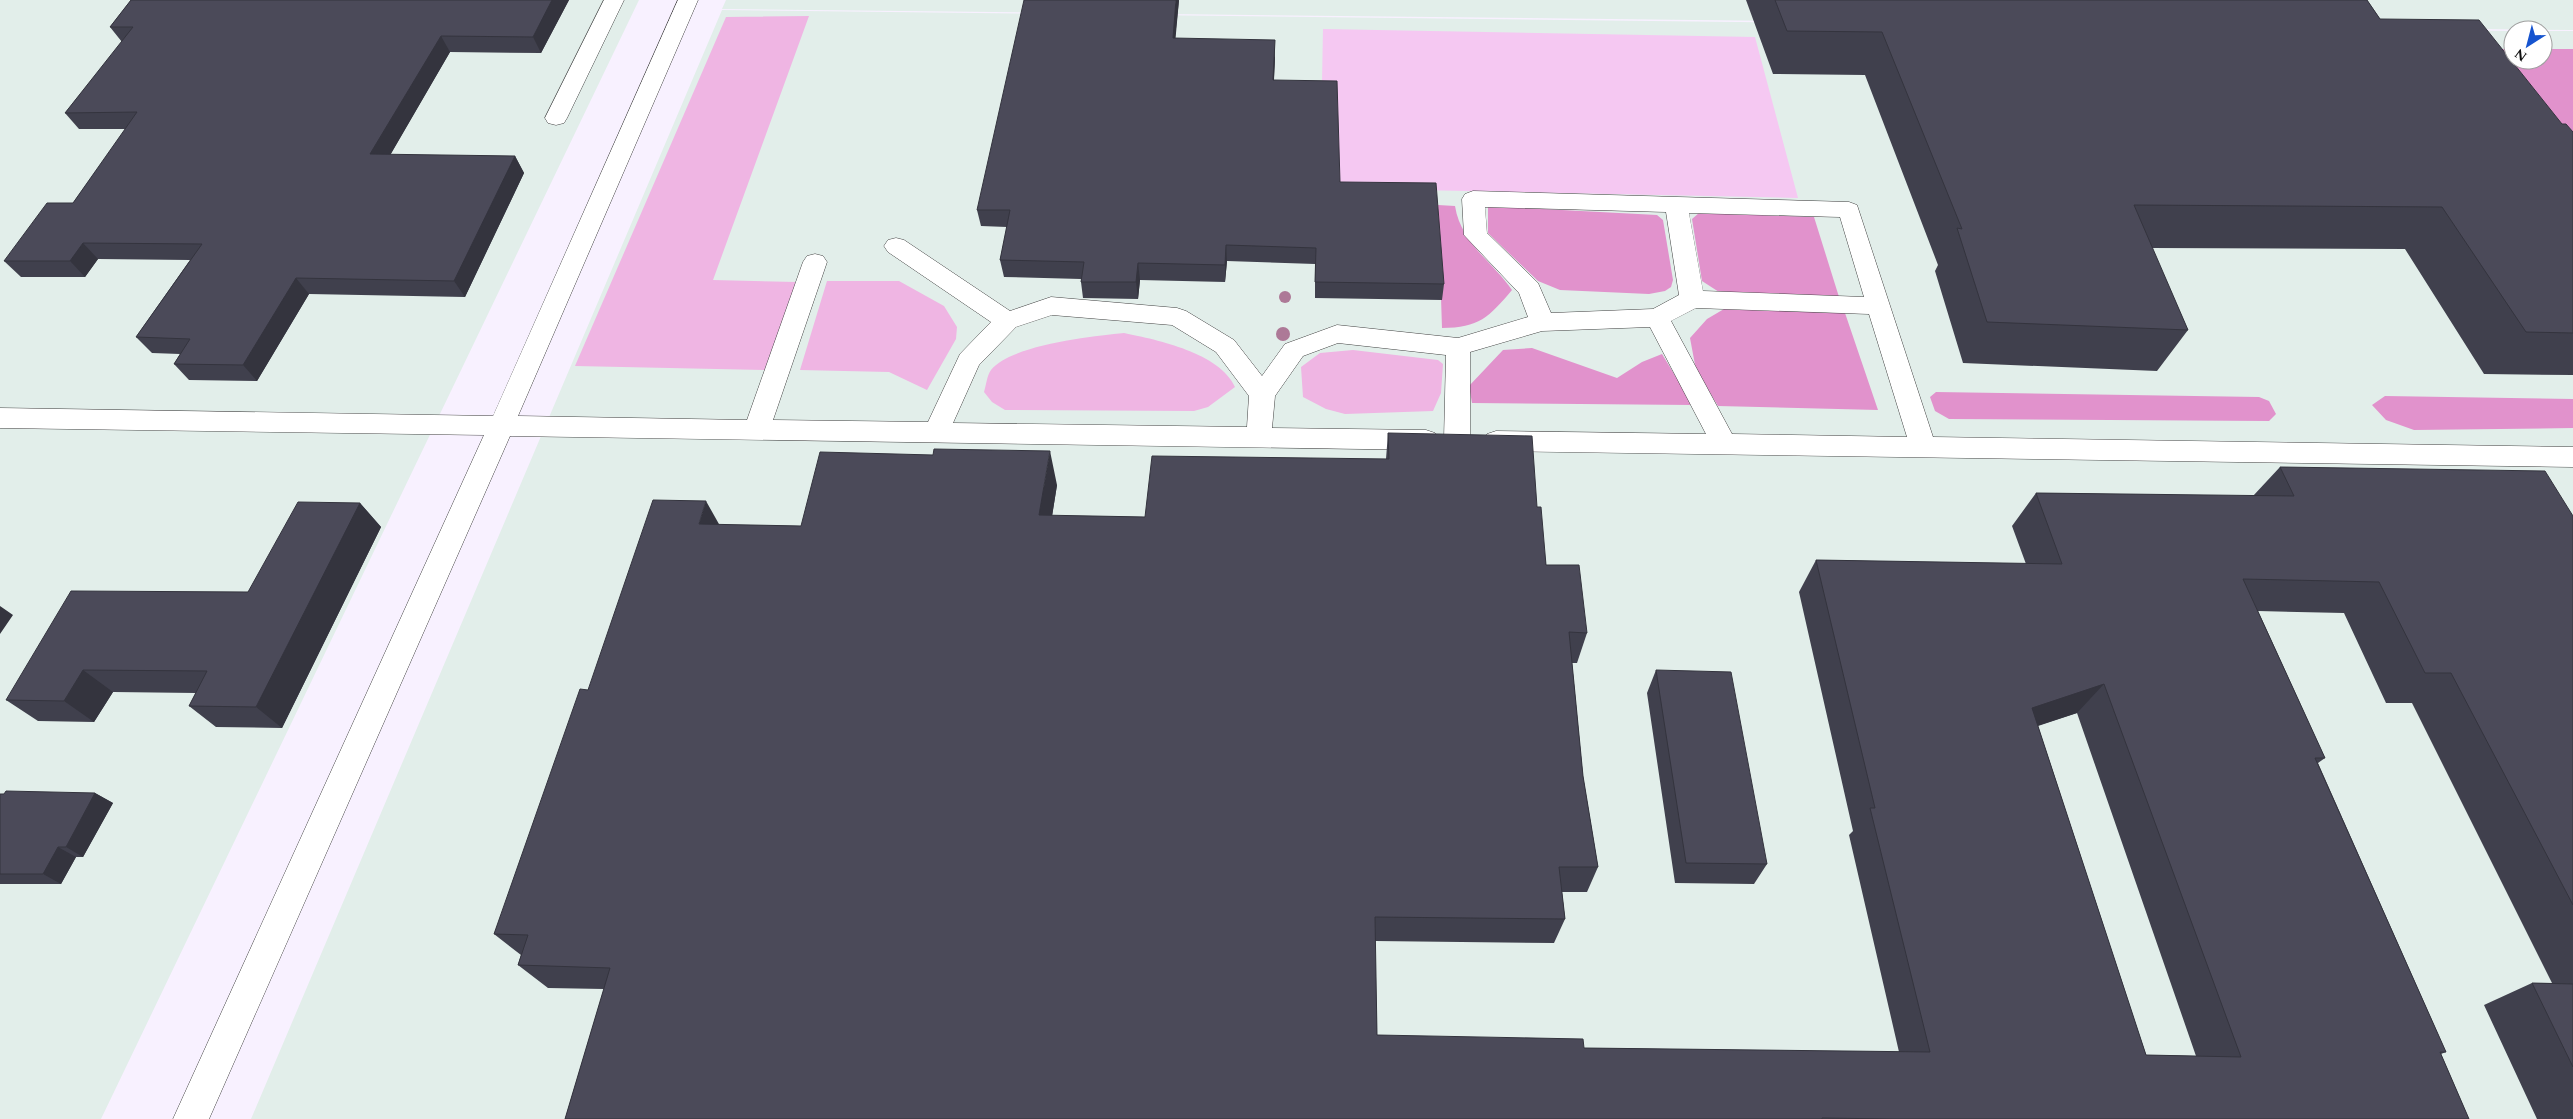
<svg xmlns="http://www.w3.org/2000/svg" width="2573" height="1119" font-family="Spectral,serif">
	<rect width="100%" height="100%" fill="#f8f1ff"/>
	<path fill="#e2eeea" d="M 0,0 L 639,0 L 101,1119 L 0,1119 Z
		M 726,0 L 2573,0 L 2573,30 L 722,9 Z
		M 722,10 L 2513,31 L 2513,60 L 2543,60 L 2543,31 L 2573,31 L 2573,1119 L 251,1119 Z"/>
	<path fill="#efb5e3" d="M 809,16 L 713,280 L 796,282 L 768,370 L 575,366 L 726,17 Z
		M 827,281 L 899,281 L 944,306 L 957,327 L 956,339 L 927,390 L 889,372 L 800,370 Z
		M 1124,333 C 1158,340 1220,353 1235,387 L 1208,407 L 1194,411 L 1005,410 L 992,402 L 984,392 C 986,386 987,375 991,370 C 1011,345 1092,336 1124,333 Z
		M 1353,350 L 1438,360 L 1443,364 L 1441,393 L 1433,411 L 1345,414 L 1326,409 L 1303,397 L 1301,367 L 1320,353 Z"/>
	<path fill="#e192cc" d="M 2469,49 L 2513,49 L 2513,60 L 2543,60 L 2543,49 L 2573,49 L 2573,184 Z
		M 1438,205 L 1455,206 C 1461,243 1491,260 1512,290 C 1489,317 1479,328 1442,328 Z
		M 1488,206 L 1657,215 L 1663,220 L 1673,280 L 1671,287 L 1665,291 L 1649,294 L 1560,290 L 1538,281 L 1488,233 Z
		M 1699,213 L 1814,217 L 1839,297 L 1719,292 L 1702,281 L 1692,219 Z
		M 1724,309 L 1845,313 L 1878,410 L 1718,406 L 1696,370 L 1690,338 L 1707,319 Z
		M 1532,348 L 1617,378 L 1642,362 L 1662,354 L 1693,405 L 1472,403 L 1469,386 L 1503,350 Z
		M 1936,392 L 2259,397 L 2269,401 L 2276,414 L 2269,421 L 1949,419 L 1935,411 L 1930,397 Z
		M 2385,396 L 2573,399 L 2573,428 L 2414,430 L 2386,420 L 2372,405 Z"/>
	<path fill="#f5c8f2" d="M 1323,29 L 1755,37 L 1798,198 L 1320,188 Z"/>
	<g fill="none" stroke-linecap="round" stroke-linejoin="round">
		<defs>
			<path id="minor" d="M 604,0 L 624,0 L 567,118 L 564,123 L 556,125 L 548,123 L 545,118 Z
				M 678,0 L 698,0 L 518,416 L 747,420 L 803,262 L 807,256 L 815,254 L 823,256 L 827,262 L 773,420 L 928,422 L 960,354 L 991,322 L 888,252 L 884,246 L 888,240 L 896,238 L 904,240 L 1010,311 L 1051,297 L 1177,308 L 1186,311 L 1234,340 L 1262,376 L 1285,344 L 1337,325 L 1458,338 L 1528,317 L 1519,293 L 1464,235 L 1462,199 L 1465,194 L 1473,191 L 1849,202 L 1857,205 L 1933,437 L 2573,447 L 2573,467 L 1496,451 L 1487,448 L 1483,441 L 1487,434 L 1496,431 L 1706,434 L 1650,327 L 1542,331 L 1470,352 L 1470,440 L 1466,447 L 1457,450 L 1448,447 L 1444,440 L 1446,355 L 1338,343 L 1303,356 L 1275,396 L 1272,428 L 1426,430 L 1435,433 L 1439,440 L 1435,447 L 1426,450 L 510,436 L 209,1119 L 173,1119 L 484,435 L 0,428 L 0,408 L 493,416 ZM 1485,207 L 1666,212 L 1679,295 L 1653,309 L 1551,313 L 1538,283 L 1487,233 ZM 1689,213 L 1840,217 L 1864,297 L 1703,291 ZM 1696,308 L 1869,314 L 1907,437 L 1732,434 L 1671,321 ZM 1052,315 L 1172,325 L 1216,352 L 1249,396 L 1247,427 L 953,423 L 979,365 L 1016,327 Z"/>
		</defs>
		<use href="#minor" stroke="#424242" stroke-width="1"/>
		<use href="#minor" fill="#fff" fill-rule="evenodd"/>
	</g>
	<g fill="#ad7997">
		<circle cx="1285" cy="297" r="6"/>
		<circle cx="1283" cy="334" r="7"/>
	</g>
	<path fill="#40404d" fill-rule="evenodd" d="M 131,0 L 569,0 L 541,53 L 450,52 L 390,155 L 515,156 L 524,173 L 465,297 L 309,294 L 257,381 L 189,380 L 174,364 L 180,354 L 152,353 L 136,337 L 190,260 L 98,259 L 85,277 L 21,277 L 4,261 L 73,203 L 126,129 L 79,129 L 65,113 L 122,42 L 110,27 Z
		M 1179,0 L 1175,38 L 1275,57 L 1274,80 L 1340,182 L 1444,284 L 1442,300 L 1315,298 L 1315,264 L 1227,261 L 1225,282 L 1140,280 L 1138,299 L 1083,298 L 1081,282 L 1081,279 L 1004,277 L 1000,260 L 1007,227 L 981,226 L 977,210 Z
		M 1746,0 L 2367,0 L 2380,19 L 2562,124 L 2573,132 L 2573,375 L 2484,374 L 2405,249 L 2152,248 L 2188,330 L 2157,371 L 1963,363 L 1935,271 L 1938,265 L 1865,75 L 1773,74 Z
		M 1388,433 L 1537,507 L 1546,565 L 1587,633 L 1577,663 L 1572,663 L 1583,776 L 1598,867 L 1587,892 L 1562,892 L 1565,919 L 1554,943 L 1375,941 L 1377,1035 L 1584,1048 L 1899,1052 L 1849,835 L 1853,831 L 1799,592 L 1816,560 L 2026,564 L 2012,526 L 2036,493 L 2253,496 L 2280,467 L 2573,516 L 2573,1119 L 2537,1119 L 2484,1005 L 2532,983 L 2552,983 L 2412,703 L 2386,703 L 2344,613 L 2258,611 L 2325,758 L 2318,763 L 2446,1052 L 2441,1054 L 2469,1119 L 565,1119 L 604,989 L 548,988 L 518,965 L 521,955 L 494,934 L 588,690 L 720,525 L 801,526 L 1057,485 L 1052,516 L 1145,517 L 1386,459 ZM 2077,713 L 2196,1056 L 2146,1055 L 2038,726 Z
		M 360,503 L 381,527 L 282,728 L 216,727 L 189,706 L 196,693 L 113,692 L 94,722 L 38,721 L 6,700 L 248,592 Z
		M 1656,670 L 1767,864 L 1754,884 L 1675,883 L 1647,693 Z
		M 95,793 L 113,803 L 83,857 L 76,857 L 61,884 L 0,884 L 0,794 Z"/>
	<path fill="#34343e" d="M 552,0 L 569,0 L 541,53 L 533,37 Z
		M 1176,0 L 1179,0 L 1174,55 L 1173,38 Z
		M 441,36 L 450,52 L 381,171 L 370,154 Z
		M 1275,40 L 1275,57 L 1273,97 L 1273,80 Z
		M 515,156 L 524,173 L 465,297 L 454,281 Z
		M 83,243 L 98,259 L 85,277 L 70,261 Z
		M 1226,245 L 1227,261 L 1225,282 L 1225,265 Z
		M 1138,263 L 1140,280 L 1138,299 L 1136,282 Z
		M 296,278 L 309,294 L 257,381 L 243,365 Z
		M 1050,451 L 1057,485 L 1047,548 L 1039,515 Z
		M 706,501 L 724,533 L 699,524 Z
		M 360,503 L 381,527 L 282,728 L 256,707 Z
		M 0,606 L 13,615 L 0,634 Z
		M 83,670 L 113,692 L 94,722 L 64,701 Z
		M 2104,684 L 2077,713 L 2006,736 L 2032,708 Z
		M 95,793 L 113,803 L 83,857 L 66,847 Z
		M 58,847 L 76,857 L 61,884 L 43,874 Z"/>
	<path fill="#4b4a59" stroke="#34343e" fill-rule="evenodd" d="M 131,0 L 552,0 L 533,37 L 441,36 L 370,154 L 515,156 L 454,281 L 296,278 L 243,365 L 174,364 L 190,339 L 136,337 L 202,244 L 83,243 L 70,261 L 4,261 L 47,203 L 73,203 L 137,112 L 65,113 L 133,27 L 110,27 Z
		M 1024,0 L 1176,0 L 1173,38 L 1275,40 L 1273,80 L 1337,81 L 1340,182 L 1436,183 L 1444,284 L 1315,282 L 1316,248 L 1226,245 L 1225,265 L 1138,263 L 1136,282 L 1081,282 L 1084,262 L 1000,260 L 1010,210 L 977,210 Z
		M 1775,0 L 2367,0 L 2380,19 L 2479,20 L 2562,124 L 2566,124 L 2573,132 L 2573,333 L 2526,332 L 2442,207 L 2134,205 L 2188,330 L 1987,322 L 1957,228 L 1962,229 L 1882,32 L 1787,31 Z
		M 1388,433 L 1532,436 L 1537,507 L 1541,507 L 1546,565 L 1579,565 L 1587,633 L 1569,632 L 1583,776 L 1598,867 L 1559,867 L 1565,919 L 1375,917 L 1377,1035 L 1583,1039 L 1584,1048 L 1930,1052 L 1870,808 L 1875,808 L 1816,560 L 2062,564 L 2036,493 L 2294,496 L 2280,467 L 2545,471 L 2573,516 L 2573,905 L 2451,673 L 2425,673 L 2379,582 L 2243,579 L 2325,758 L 2315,758 L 2446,1052 L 2440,1052 L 2469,1119 L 1892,1119 L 1822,1118 L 1822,1119 L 565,1119 L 610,968 L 518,965 L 528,935 L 494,934 L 580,689 L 588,690 L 653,500 L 706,501 L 699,524 L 801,526 L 820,452 L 933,455 L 934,449 L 1050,451 L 1039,515 L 1145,517 L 1152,456 L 1389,459 ZM 2104,684 L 2241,1057 L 2146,1055 L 2032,708 Z
		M 298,502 L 360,503 L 256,707 L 189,706 L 207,671 L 83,670 L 64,701 L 6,700 L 71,591 L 248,592 Z
		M 1656,670 L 1731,672 L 1767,864 L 1686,863 Z
		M 6,791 L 95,793 L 66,847 L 58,847 L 43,874 L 0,874 L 0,794 L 4,794 Z
		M 2532,983 L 2573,984 L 2573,1067 Z"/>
	<g transform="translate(2528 45) rotate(216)"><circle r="24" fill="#ffffff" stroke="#9f9f9f"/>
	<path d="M0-4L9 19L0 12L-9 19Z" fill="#1654cf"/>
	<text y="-8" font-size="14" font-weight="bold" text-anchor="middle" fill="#0f0f0f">N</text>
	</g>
</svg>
